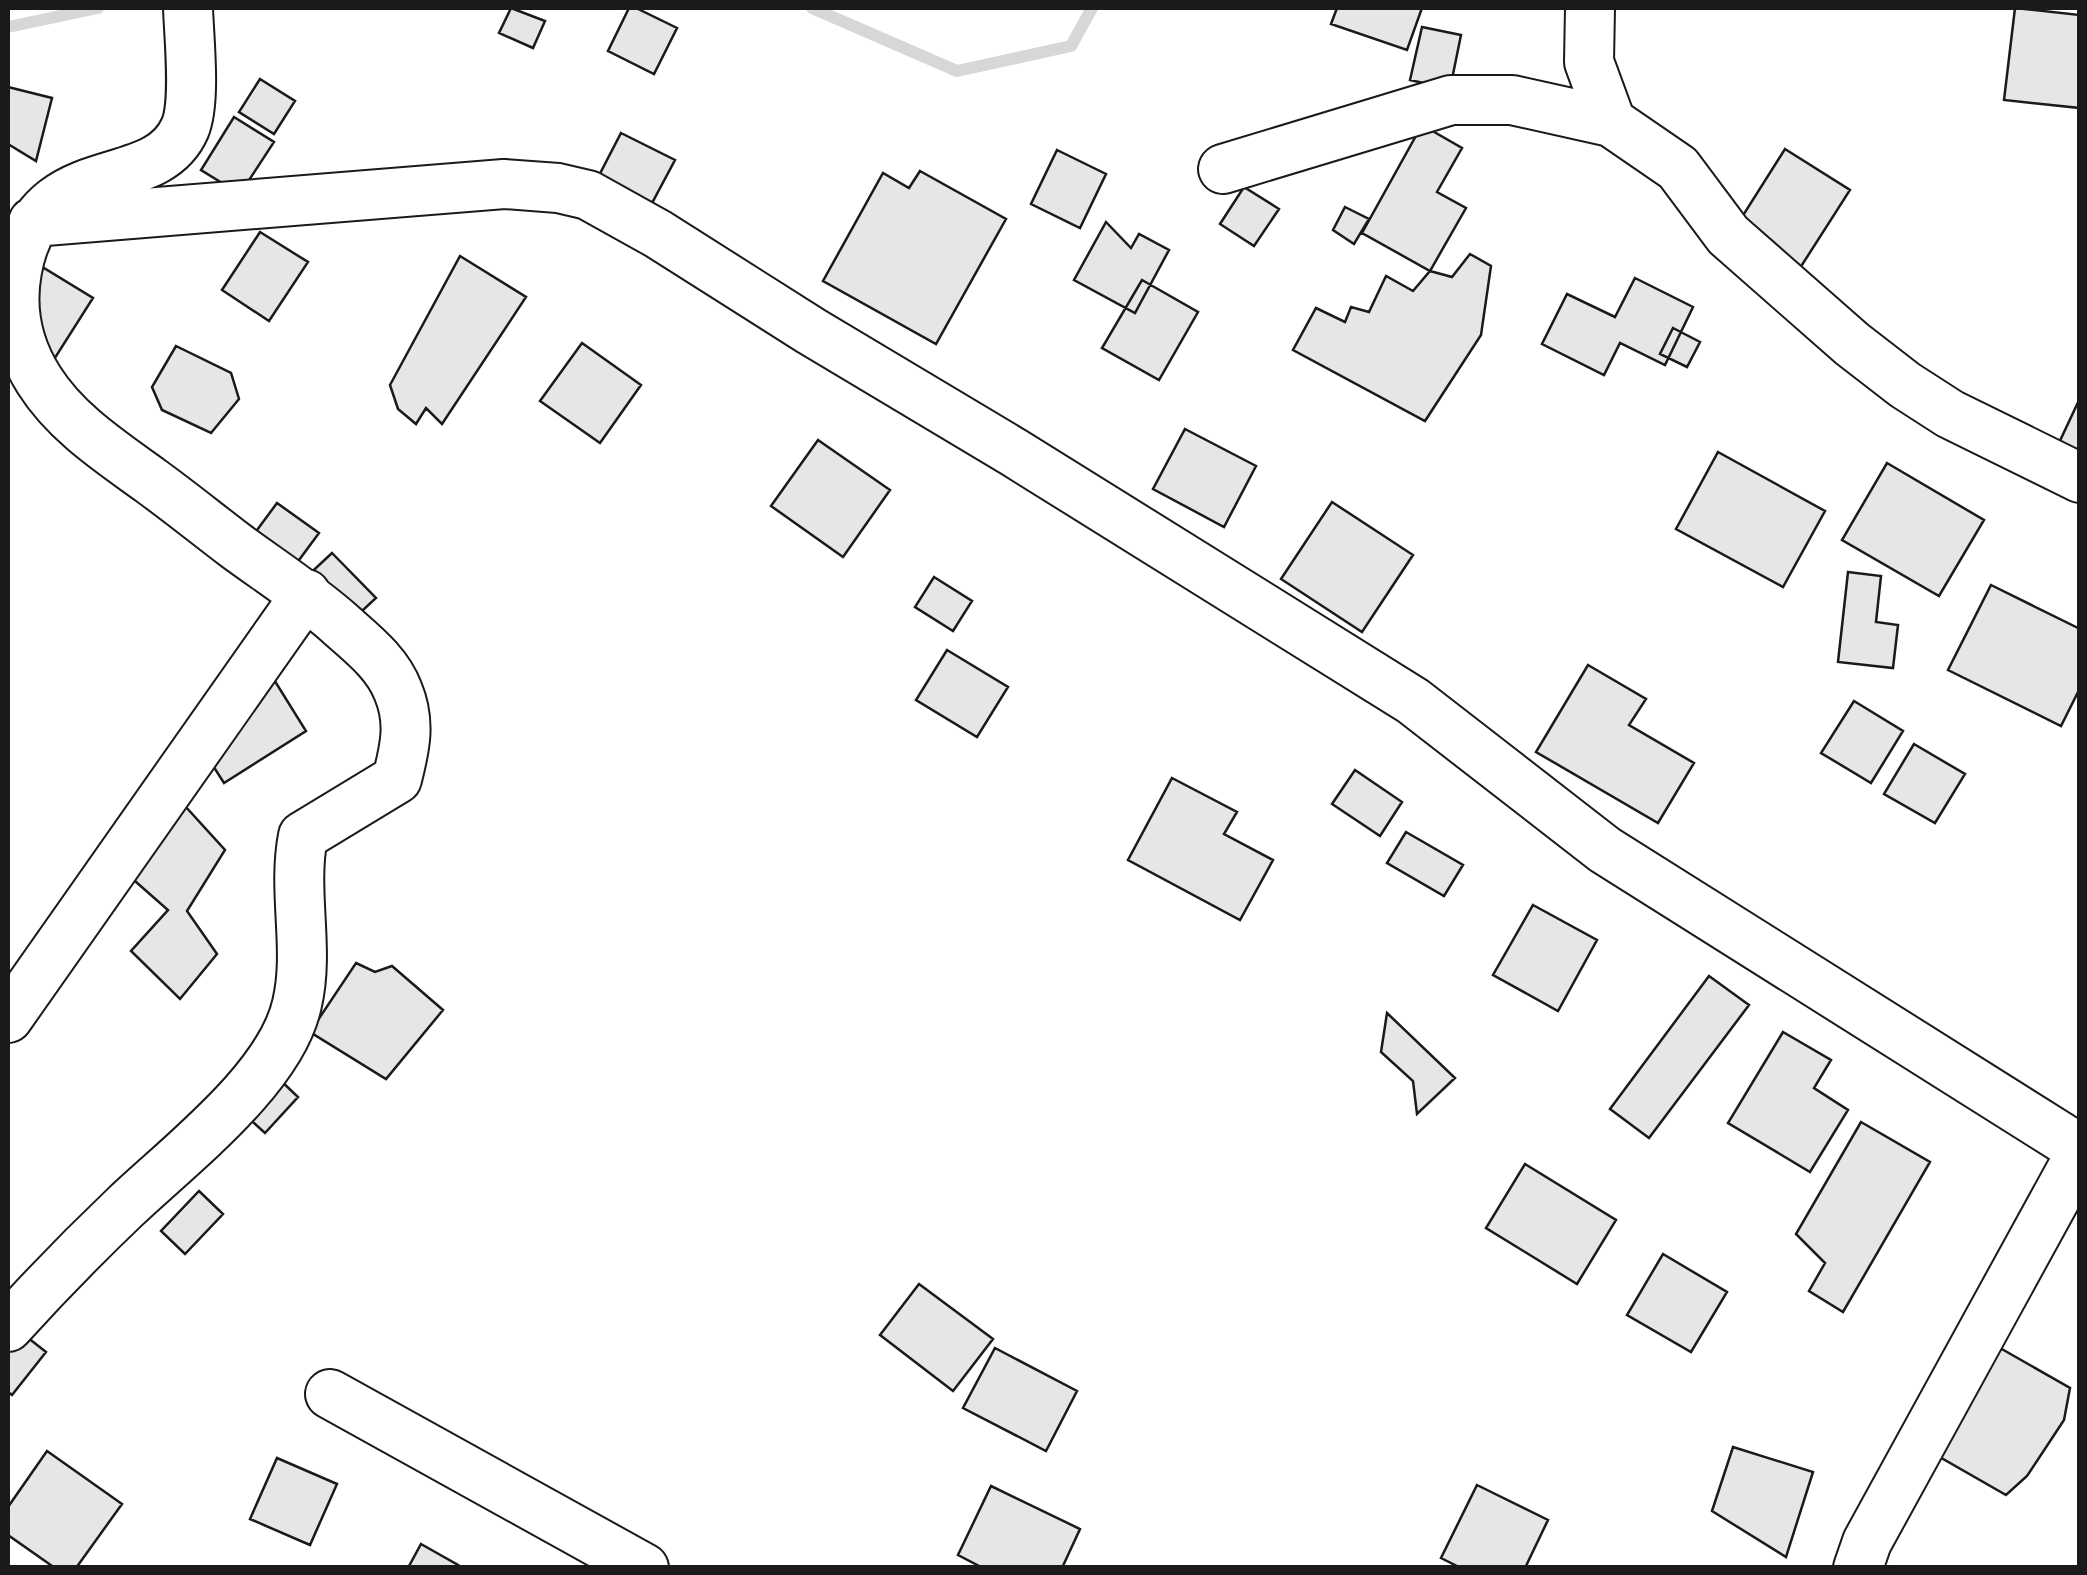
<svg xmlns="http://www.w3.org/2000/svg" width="2087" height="1575" font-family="Figtree,sans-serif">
	<rect width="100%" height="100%" fill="#fff"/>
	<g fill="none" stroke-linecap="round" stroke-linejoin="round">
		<path stroke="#d7d7d7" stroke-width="12" d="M 812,8 L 957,71 L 1071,46 L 1092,8
			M 8,27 L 98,8"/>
	</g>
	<path fill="#e6e6e6" stroke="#1a1a1a" stroke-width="2.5" d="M 511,8 L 545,21 L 533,48 L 499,33 Z
		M 629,8 L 636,8 L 677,28 L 654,74 L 608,51 Z
		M 1337,8 L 1422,8 L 1407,50 L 1331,24 Z
		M 2015,8 L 2080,15 L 2080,108 L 2004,100 Z
		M 1422,27 L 1461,35 L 1450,89 L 1410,80 Z
		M 260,79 L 295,101 L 274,134 L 239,112 Z
		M 8,87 L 52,98 L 36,161 L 8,144 Z
		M 234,117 L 274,142 L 240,194 L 201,170 Z
		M 1422,125 L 1462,148 L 1437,192 L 1466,208 L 1430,271 L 1362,233 Z
		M 621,133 L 675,160 L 644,218 L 591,191 Z
		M 1785,149 L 1850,190 L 1800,268 L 1735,228 Z
		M 1057,150 L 1106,174 L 1080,228 L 1031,204 Z
		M 920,171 L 1006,219 L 936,344 L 823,281 L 883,173 L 909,188 Z
		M 1244,187 L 1279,209 L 1254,246 L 1220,224 Z
		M 1345,207 L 1369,219 L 1354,244 L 1333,230 Z
		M 1106,222 L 1131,248 L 1139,234 L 1169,250 L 1135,313 L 1074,280 Z
		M 260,232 L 308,262 L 269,321 L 222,290 Z
		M 8,246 L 93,298 L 53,361 Z
		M 1470,254 L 1491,266 L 1481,335 L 1425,421 L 1293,350 L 1316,308 L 1345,322 L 1351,307 L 1369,312 L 1386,276 L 1413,291 L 1430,271 L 1452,277 Z
		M 460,256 L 526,297 L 442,424 L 426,408 L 416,424 L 398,409 L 390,385 Z
		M 1635,278 L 1693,307 L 1665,365 L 1620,343 L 1604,375 L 1542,344 L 1567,294 L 1615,317 Z
		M 1142,280 L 1198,312 L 1159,380 L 1102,348 Z
		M 1673,328 L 1700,342 L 1687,367 L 1660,354 Z
		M 582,343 L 641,385 L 600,443 L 540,401 Z
		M 176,346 L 231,373 L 239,399 L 211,433 L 162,410 L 152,387 Z
		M 2080,398 L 2080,473 L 2051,460 Z
		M 1185,429 L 1256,466 L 1224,527 L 1153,489 Z
		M 818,440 L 890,490 L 843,557 L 771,506 Z
		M 1718,452 L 1825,511 L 1783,587 L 1676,529 Z
		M 1887,463 L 1984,520 L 1939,596 L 1842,540 Z
		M 1332,502 L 1413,555 L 1362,632 L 1281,579 Z
		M 277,503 L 319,533 L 285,579 L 243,549 Z
		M 332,553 L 376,598 L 334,637 L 290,592 Z
		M 1848,572 L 1881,576 L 1876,622 L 1898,625 L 1893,668 L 1838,662 Z
		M 934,577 L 972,601 L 953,631 L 915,607 Z
		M 1991,585 L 2080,629 L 2080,688 L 2061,726 L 1948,670 Z
		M 947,650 L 1008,687 L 977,737 L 916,700 Z
		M 263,662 L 306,731 L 224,783 L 201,747 Z
		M 1588,665 L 1646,699 L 1629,725 L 1694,763 L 1658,823 L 1536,752 Z
		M 1854,701 L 1903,731 L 1871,783 L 1821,753 Z
		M 1914,744 L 1965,774 L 1935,823 L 1884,794 Z
		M 1355,770 L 1402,802 L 1380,836 L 1332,804 Z
		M 1172,778 L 1237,812 L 1224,834 L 1273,860 L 1240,920 L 1128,860 Z
		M 185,806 L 225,850 L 187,911 L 217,954 L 180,999 L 131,951 L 168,910 L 127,874 Z
		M 1406,832 L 1463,865 L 1444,896 L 1387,863 Z
		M 1533,905 L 1597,940 L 1558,1011 L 1493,975 Z
		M 356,963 L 375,972 L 392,966 L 443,1010 L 386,1079 L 310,1032 Z
		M 1709,976 L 1749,1005 L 1649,1138 L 1610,1109 Z
		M 1387,1013 L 1455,1078 L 1417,1114 L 1413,1081 L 1381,1052 Z
		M 1783,1032 L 1831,1060 L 1814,1088 L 1848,1110 L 1810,1172 L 1728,1123 Z
		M 277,1077 L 298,1097 L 265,1133 L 244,1114 Z
		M 1861,1122 L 1930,1162 L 1843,1312 L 1809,1291 L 1825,1263 L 1796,1234 Z
		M 1525,1164 L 1616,1220 L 1577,1284 L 1486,1228 Z
		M 199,1191 L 223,1214 L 185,1254 L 161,1231 Z
		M 1663,1254 L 1727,1292 L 1691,1352 L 1627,1315 Z
		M 919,1284 L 993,1339 L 953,1391 L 880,1335 Z
		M 13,1326 L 46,1352 L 12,1395 L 8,1392 L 8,1333 Z
		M 1993,1344 L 2070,1388 L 2064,1420 L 2027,1476 L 2006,1495 L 1931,1452 Z
		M 995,1348 L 1077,1391 L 1046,1451 L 963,1408 Z
		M 1733,1447 L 1813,1472 L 1786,1557 L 1712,1511 Z
		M 47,1451 L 122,1504 L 76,1568 L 55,1568 L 8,1535 L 8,1507 Z
		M 277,1458 L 337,1484 L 310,1545 L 250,1519 Z
		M 1477,1485 L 1548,1520 L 1525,1568 L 1461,1568 L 1441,1558 Z
		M 991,1486 L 1080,1529 L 1062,1568 L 983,1568 L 958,1555 Z
		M 421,1544 L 458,1565 L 456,1568 L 408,1568 Z"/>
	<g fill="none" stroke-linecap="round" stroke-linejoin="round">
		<defs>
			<path id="minor" d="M 1590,8 L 1589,62 L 1611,122 L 1678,168 L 1728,235 L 1852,344 L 1905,385 L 1950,414 L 2080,478
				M 1223,169 L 1451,100 L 1512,100 L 1611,122
				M 33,222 L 504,184 L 558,188 L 588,195 L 658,234 L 811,331 L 1015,453 L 1413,701 L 1605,850 L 2080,1149
				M 8,1018 L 306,594
				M 8,1327 C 46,1285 85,1245 126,1206 C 181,1154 281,1078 297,1004 C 310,949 292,892 303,836 L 397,779 C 405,748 411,722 398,691 C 387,662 361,643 339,623 C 306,594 270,571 236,546 C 207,524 180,502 151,481 C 111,452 66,423 39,380 C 18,347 10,309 17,271 C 38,149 154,199 185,128 C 196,102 189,38 188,8
				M 330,1394 L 644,1568
				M 1858,1568 L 1867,1542 L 2080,1154"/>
		</defs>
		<use href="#minor" stroke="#1a1a1a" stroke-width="52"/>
		<use href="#minor" stroke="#fff" stroke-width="48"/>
	</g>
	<rect width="2087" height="1575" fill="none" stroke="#1a1a1a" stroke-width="20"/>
</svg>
